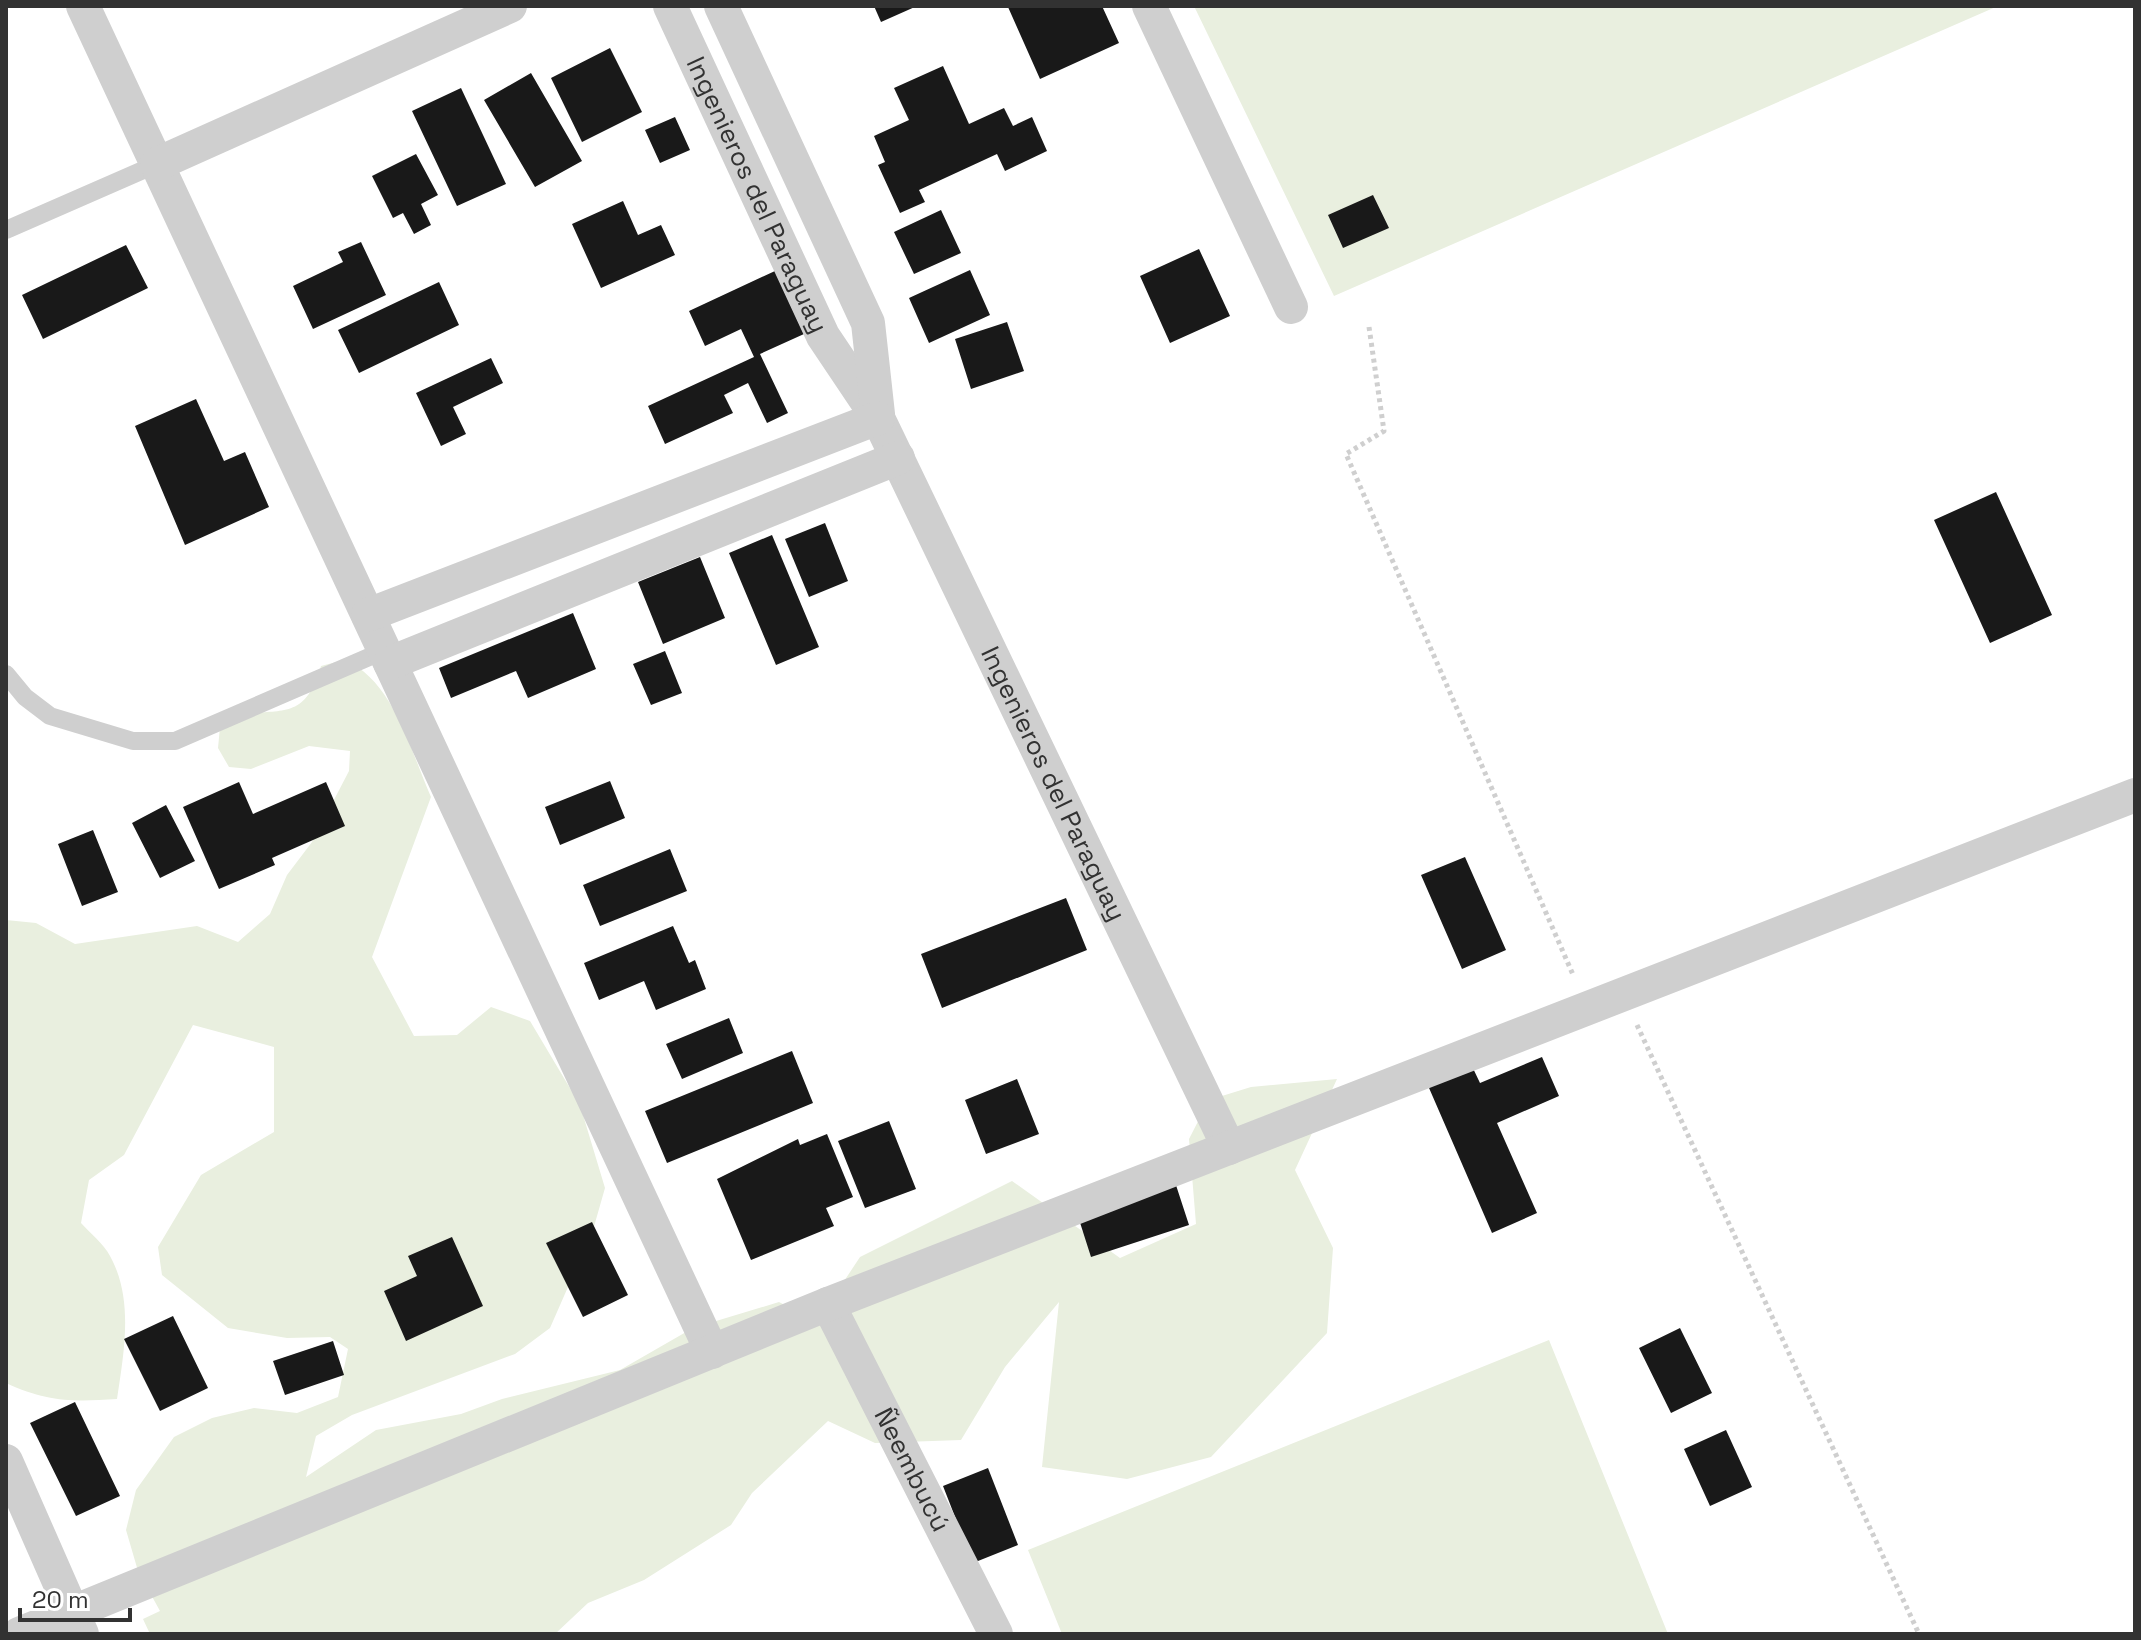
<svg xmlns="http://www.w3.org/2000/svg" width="2141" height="1640" font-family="'Space Grotesk',sans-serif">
	<rect width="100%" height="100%" fill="#fff"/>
	<path fill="#e9efdf" d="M 1194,6 L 1998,6 L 1334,296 Z
		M 344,660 C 393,679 411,752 431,797 L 372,957 L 414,1036 L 457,1035 L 491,1007 L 530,1021 L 580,1105 L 605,1188 L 593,1230 L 550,1328 L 515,1354 L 352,1415 L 316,1436 L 306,1477 L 376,1430 L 461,1414 L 502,1399 L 620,1370 L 693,1328 L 779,1302 L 817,1322 L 860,1257 L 1012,1181 L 1120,1258 L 1196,1224 L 1189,1139 L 1209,1100 L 1251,1087 L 1337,1079 L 1295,1170 L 1333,1248 L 1327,1333 L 1211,1457 L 1127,1479 L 1042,1467 L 1059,1302 L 1005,1367 L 961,1440 L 875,1443 L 828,1421 L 752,1493 L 731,1525 L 644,1580 L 588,1603 L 555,1634 L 150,1634 L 143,1619 L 160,1611 L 138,1571 L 126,1530 L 136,1490 L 174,1437 L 212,1418 L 254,1408 L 297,1413 L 338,1397 L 348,1349 L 330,1337 L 287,1338 L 228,1328 L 162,1275 L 158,1247 L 201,1175 L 274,1132 L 274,1047 L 193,1025 L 124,1155 L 89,1180 L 81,1223 C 90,1233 104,1244 110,1256 C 134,1299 124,1352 117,1399 C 73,1402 47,1402 6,1383 L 6,920 L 36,923 L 75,944 L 197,926 L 238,942 L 270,914 L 287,875 L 312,842 L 349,771 L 350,751 L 309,746 L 251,769 L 229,767 L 218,748 L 220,727 C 266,695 301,736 321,666 Z
		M 1549,1340 L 1668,1634 L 1062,1634 L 1028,1550 Z"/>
	<path fill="#191919" d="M 874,6 L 917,6 L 881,22 Z
		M 1102,6 L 1119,43 L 1040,79 L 1008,7 Z
		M 610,48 L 642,112 L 582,142 L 551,78 Z
		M 943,66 L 969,124 L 1004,108 L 1013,126 L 1032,117 L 1047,151 L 1005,171 L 997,154 L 919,190 L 925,202 L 900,213 L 878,165 L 885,162 L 874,136 L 909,120 L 894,88 Z
		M 531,73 L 582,161 L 535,187 L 484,100 Z
		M 461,88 L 506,184 L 457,206 L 412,111 Z
		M 675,117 L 690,150 L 660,163 L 645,130 Z
		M 416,154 L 438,195 L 421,204 L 431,225 L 414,234 L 403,213 L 393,218 L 372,176 Z
		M 1373,195 L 1389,228 L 1343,248 L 1328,215 Z
		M 623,201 L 638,235 L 661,225 L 675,255 L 601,288 L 572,224 Z
		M 941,210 L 961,253 L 914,274 L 894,232 Z
		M 361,242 L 386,295 L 313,329 L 293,286 L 343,262 L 338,252 Z
		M 126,245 L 148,288 L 43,339 L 22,295 Z
		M 1199,249 L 1230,316 L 1170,343 L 1140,276 Z
		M 970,270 L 990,315 L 929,343 L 909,298 Z
		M 775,271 L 804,334 L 760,354 L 788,413 L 767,423 L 748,383 L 724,395 L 733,413 L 665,444 L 648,406 L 754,357 L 741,329 L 705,346 L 689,311 Z
		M 439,282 L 459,325 L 359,373 L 338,330 Z
		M 1007,322 L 1024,371 L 971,389 L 955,339 Z
		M 491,358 L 503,383 L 453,407 L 466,434 L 441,446 L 416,393 Z
		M 196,399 L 224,461 L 245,452 L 269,507 L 185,545 L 135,426 Z
		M 1996,492 L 2052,615 L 1990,643 L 1934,520 Z
		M 825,523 L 848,581 L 809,597 L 785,539 Z
		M 772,535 L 819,647 L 776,665 L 729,553 Z
		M 700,557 L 725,618 L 663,644 L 638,582 Z
		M 573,613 L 596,669 L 528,698 L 516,671 L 451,698 L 439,668 Z
		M 665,651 L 682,693 L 651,705 L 633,664 Z
		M 610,781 L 625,818 L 560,845 L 545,807 Z
		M 239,782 L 253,814 L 326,782 L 345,826 L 272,858 L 275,865 L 219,889 L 183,807 Z
		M 166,805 L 195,861 L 160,878 L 132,823 Z
		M 93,830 L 118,892 L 82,906 L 58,844 Z
		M 670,849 L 687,891 L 600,926 L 583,885 Z
		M 1465,857 L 1506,950 L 1462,969 L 1421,875 Z
		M 1066,898 L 1087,950 L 942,1008 L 921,954 Z
		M 673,926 L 689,963 L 695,960 L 706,989 L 656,1010 L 644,981 L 599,1000 L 584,963 Z
		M 729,1018 L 743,1053 L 682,1079 L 666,1044 Z
		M 792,1051 L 813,1103 L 667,1163 L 645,1111 Z
		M 1542,1057 L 1559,1096 L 1497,1123 L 1537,1213 L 1492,1233 L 1426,1081 L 1470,1062 L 1480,1083 Z
		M 1017,1079 L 1039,1134 L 986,1154 L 965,1100 Z
		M 889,1121 L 916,1189 L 865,1208 L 838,1141 Z
		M 827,1134 L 853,1197 L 826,1208 L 834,1226 L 751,1260 L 717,1179 L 798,1139 L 800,1145 Z
		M 1174,1179 L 1189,1225 L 1091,1257 L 1076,1210 Z
		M 592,1222 L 628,1295 L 583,1317 L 546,1243 Z
		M 452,1237 L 483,1306 L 406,1341 L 384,1291 L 417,1276 L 408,1256 Z
		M 173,1316 L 208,1388 L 160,1411 L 124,1339 Z
		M 1680,1328 L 1712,1393 L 1671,1413 L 1639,1348 Z
		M 333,1341 L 344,1375 L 285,1395 L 273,1361 Z
		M 75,1402 L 120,1496 L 76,1516 L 30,1423 Z
		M 1726,1430 L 1752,1487 L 1710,1506 L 1684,1449 Z
		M 988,1468 L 1018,1545 L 973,1563 L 943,1486 Z"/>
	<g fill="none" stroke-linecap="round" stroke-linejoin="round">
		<path stroke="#cfcfcf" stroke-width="5" stroke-dasharray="4 4" stroke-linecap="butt" d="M 1369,327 L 1384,431 L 1346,454 L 1574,977
			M 1637,1025 L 1919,1634"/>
		<path stroke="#cfcfcf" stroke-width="18" d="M 6,230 L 157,164
			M 6,674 L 25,697 L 50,716 L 133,741 L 175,741 L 383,651"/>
		<g stroke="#cfcfcf" stroke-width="34">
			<path d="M 83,6 L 712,1352"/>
			<path id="s1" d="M 670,6 L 823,336 L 878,418 L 1229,1148"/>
			<path d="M 721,6 L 868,323 L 878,414"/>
			<path d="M 1149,6 L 1291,307"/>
			<path d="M 157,164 L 510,6"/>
			<path d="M 368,615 L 878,418"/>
			<path d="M 390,663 L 898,458"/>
			<path id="s2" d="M 828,1304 L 996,1634"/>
			<path d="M 6,1461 L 82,1634"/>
			<path d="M 19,1634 L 828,1304 L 2135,795"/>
		</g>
	</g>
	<g text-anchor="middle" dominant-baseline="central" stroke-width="8" stroke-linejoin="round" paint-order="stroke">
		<g font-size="26" fill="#323232" stroke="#fff">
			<text stroke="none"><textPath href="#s1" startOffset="208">Ingenieros del Paraguay</textPath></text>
			<text stroke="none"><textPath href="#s1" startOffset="868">Ingenieros del Paraguay</textPath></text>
			<text stroke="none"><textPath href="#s2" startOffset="186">Ñeembucú</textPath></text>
		</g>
	</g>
	<rect width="2141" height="1640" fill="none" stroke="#323232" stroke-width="16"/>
	<path d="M20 1608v12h110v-12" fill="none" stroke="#323232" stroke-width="4"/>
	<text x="32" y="1608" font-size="24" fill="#323232" stroke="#ffffff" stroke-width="6" paint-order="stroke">20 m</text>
</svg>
